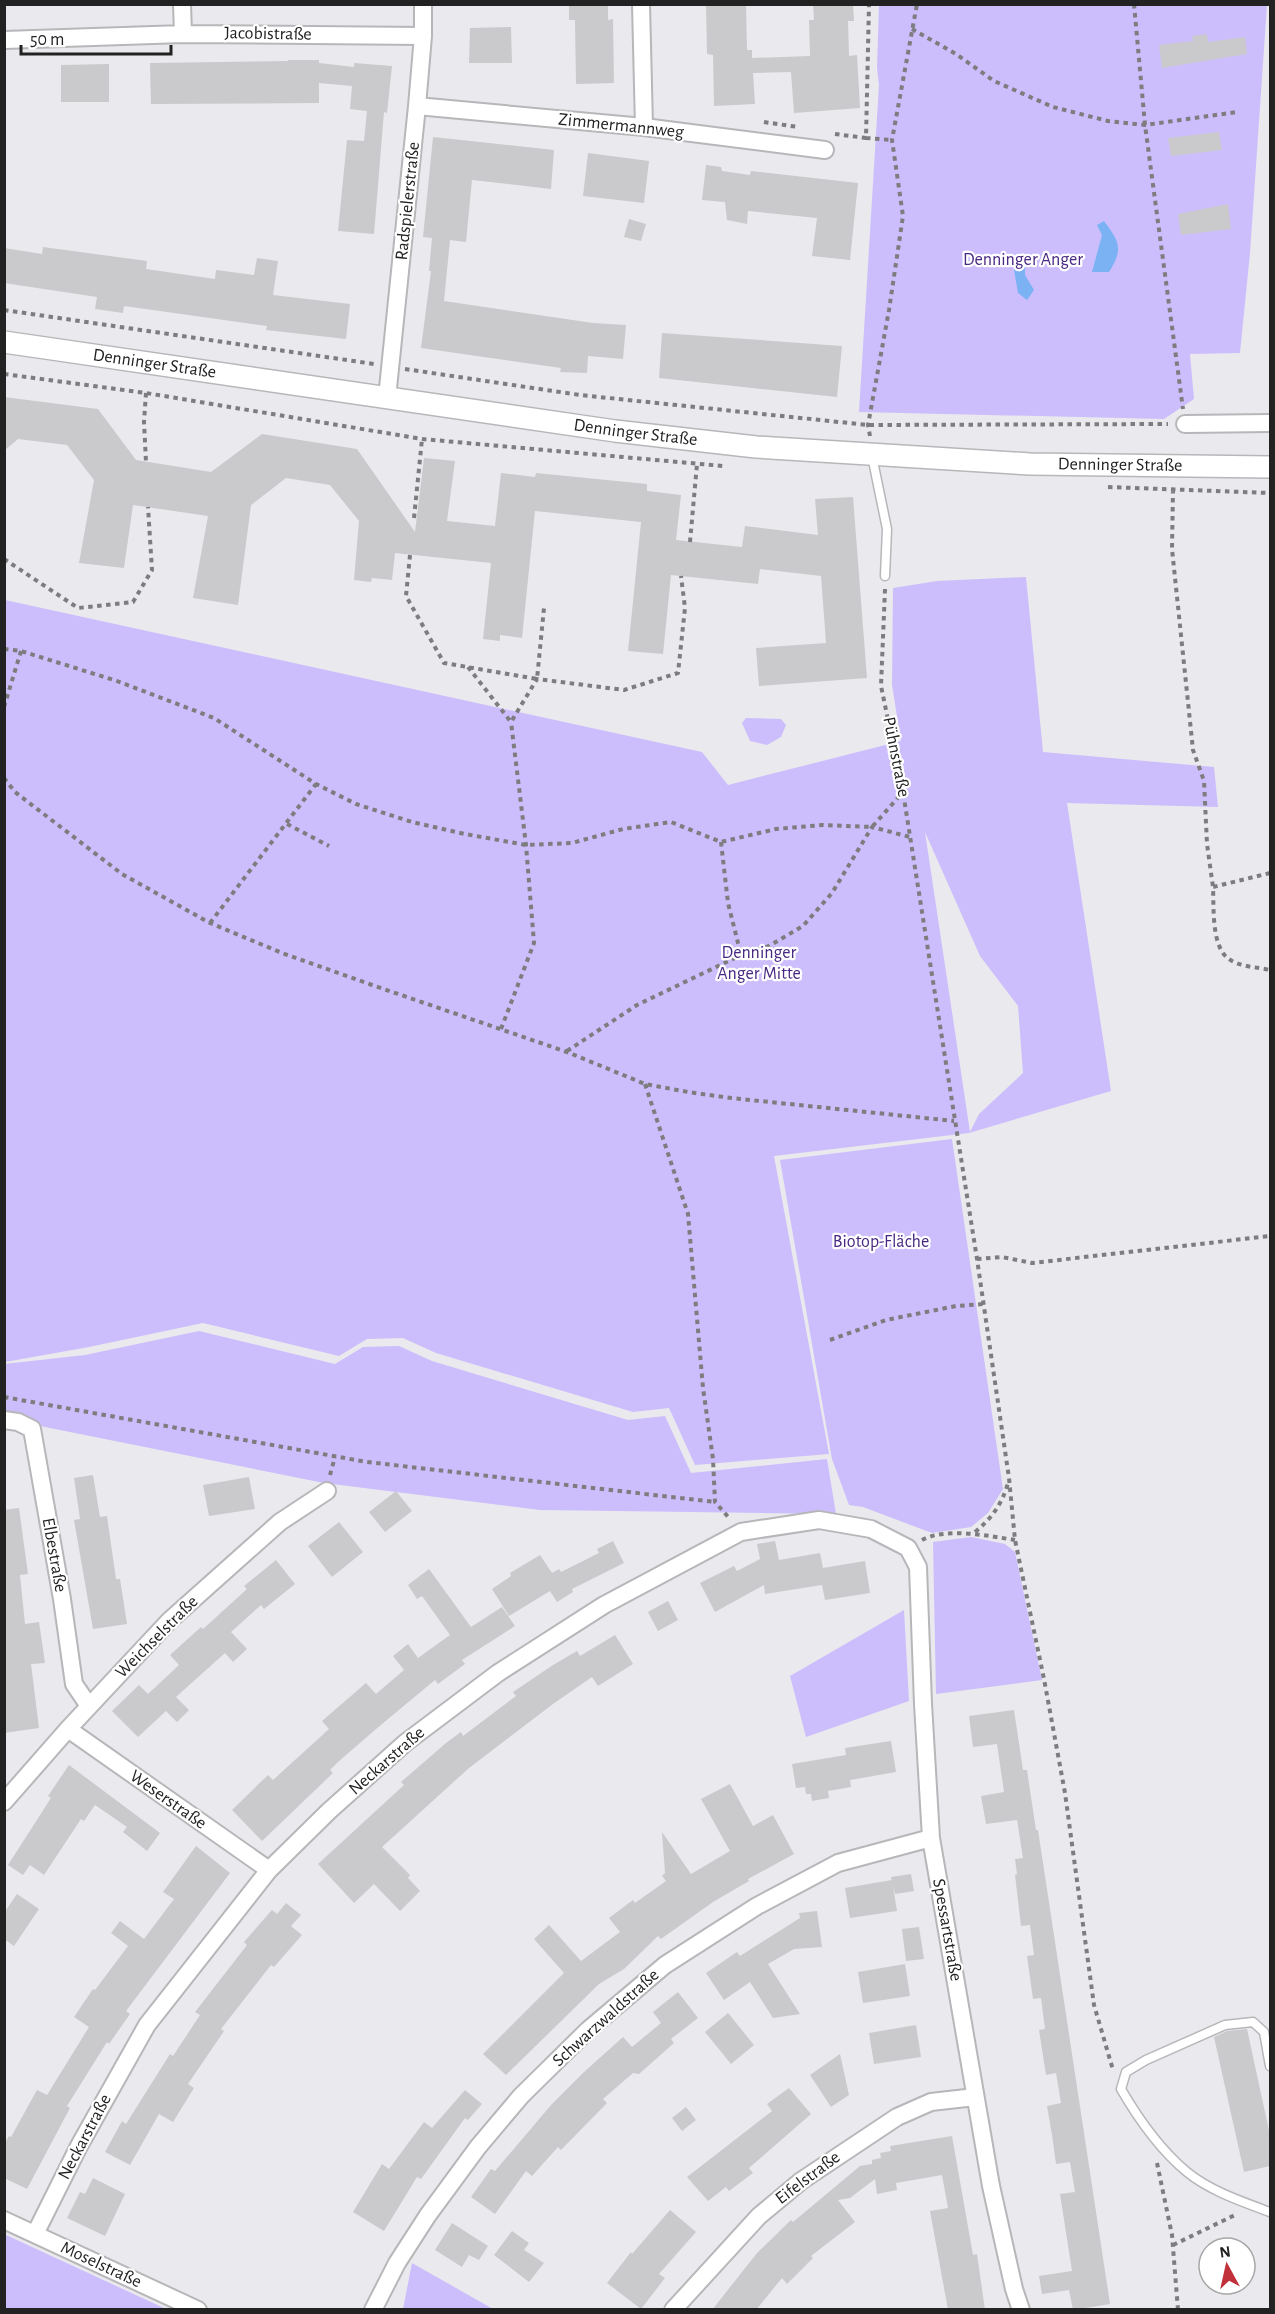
<svg xmlns="http://www.w3.org/2000/svg" width="1275" height="2314" font-family="'Alegreya Sans',sans-serif">
	<rect width="100%" height="100%" fill="#eae9ed"/>
	<path fill="#ccbefd" fill-rule="evenodd" d="M 879,5 L 1267,5 L 1250,253 L 1240,353 L 1190,354 L 1194,399 L 1164,419 L 859,412 L 879,85 L 877,68 Z
		M 1026,577 L 1043,752 L 1214,767 L 1218,807 L 1067,803 L 1111,1091 L 969,1133 L 774,1156 L 829,1454 L 695,1465 L 669,1408 L 633,1412 L 436,1353 L 403,1338 L 367,1339 L 339,1356 L 203,1323 L 89,1347 L 5,1362 L 5,600 L 702,752 L 728,785 L 901,741 L 892,685 L 893,588 L 937,581 ZM 925,832 L 980,956 L 1018,1006 L 1023,1073 L 979,1114 L 970,1132 Z
		M 746,718 L 781,719 L 786,725 L 781,737 L 767,745 L 750,741 L 742,723 Z
		M 952,1139 L 1003,1489 L 988,1513 L 971,1527 L 932,1533 L 863,1507 L 849,1505 L 832,1459 L 780,1160 Z
		M 199,1331 L 335,1364 L 363,1347 L 399,1346 L 432,1361 L 628,1420 L 665,1416 L 691,1473 L 827,1459 L 836,1514 L 540,1510 L 324,1483 L 5,1419 L 4,1364 L 85,1355 Z
		M 971,1537 L 1005,1544 L 1015,1552 L 1042,1680 L 936,1694 L 933,1542 Z
		M 904,1610 L 909,1701 L 806,1737 L 790,1676 Z
		M 4,2234 L 166,2309 L 5,2309 Z
		M 412,2263 L 493,2309 L 403,2309 Z"/>
	<path fill="#7ab2f4" d="M 1104,221 C 1119,241 1124,249 1109,272 L 1092,272 L 1102,235 L 1097,225 Z
		M 1016,258 L 1025,260 L 1025,275 L 1034,290 L 1027,300 L 1018,293 L 1014,270 Z"/>
	<path fill="#cacacd" d="M 569,4 L 608,4 L 608,20 L 613,19 L 614,83 L 576,84 L 575,20 L 569,20 Z
		M 706,4 L 746,4 L 747,50 L 752,50 L 752,58 L 810,56 L 809,20 L 814,20 L 813,4 L 853,4 L 854,21 L 848,21 L 849,56 L 857,55 L 860,108 L 794,113 L 791,72 L 753,73 L 755,104 L 714,106 L 713,55 L 707,54 Z
		M 511,27 L 512,63 L 469,63 L 470,28 Z
		M 1207,34 L 1208,42 L 1245,37 L 1247,54 L 1162,68 L 1159,45 L 1193,41 L 1192,36 Z
		M 288,60 L 319,60 L 319,63 L 354,67 L 354,63 L 392,66 L 387,113 L 384,112 L 374,234 L 338,231 L 347,140 L 364,141 L 367,111 L 350,109 L 352,86 L 319,83 L 319,103 L 151,104 L 150,63 L 288,61 Z
		M 109,64 L 109,102 L 61,102 L 61,65 Z
		M 1219,132 L 1222,150 L 1171,156 L 1168,138 Z
		M 433,137 L 554,150 L 551,189 L 472,180 L 466,242 L 450,240 L 444,301 L 593,323 L 626,325 L 623,359 L 588,356 L 587,373 L 560,372 L 561,368 L 421,348 L 431,271 L 429,271 L 432,238 L 423,237 Z
		M 588,153 L 649,161 L 644,203 L 583,196 Z
		M 706,165 L 721,167 L 722,171 L 750,175 L 751,171 L 858,183 L 850,260 L 812,256 L 817,218 L 748,211 L 747,224 L 727,220 L 725,202 L 702,200 Z
		M 1228,204 L 1231,229 L 1181,235 L 1178,214 Z
		M 629,219 L 646,224 L 641,241 L 624,237 Z
		M 43,247 L 147,261 L 146,269 L 215,279 L 216,270 L 254,275 L 257,258 L 278,261 L 273,295 L 350,304 L 346,339 L 266,330 L 267,326 L 124,306 L 123,313 L 95,309 L 97,297 L 4,283 L 4,248 L 42,254 Z
		M 662,333 L 842,346 L 837,397 L 659,378 Z
		M 4,397 L 98,409 L 136,460 L 211,472 L 262,434 L 357,449 L 415,532 L 424,458 L 455,461 L 447,521 L 495,526 L 501,473 L 535,477 L 536,473 L 647,484 L 647,491 L 681,495 L 676,540 L 742,547 L 745,526 L 818,535 L 815,499 L 853,497 L 867,678 L 759,686 L 756,648 L 826,643 L 821,576 L 760,569 L 758,584 L 671,575 L 663,654 L 628,651 L 641,522 L 535,511 L 522,638 L 500,635 L 500,641 L 483,639 L 491,563 L 395,553 L 392,580 L 372,578 L 371,582 L 354,580 L 359,521 L 330,485 L 286,478 L 251,505 L 238,605 L 193,598 L 208,516 L 133,505 L 124,568 L 79,563 L 94,480 L 67,445 L 18,439 L 4,451 Z
		M 93,1475 L 100,1517 L 107,1516 L 116,1579 L 120,1579 L 127,1624 L 93,1629 L 74,1520 L 80,1519 L 74,1478 Z
		M 249,1477 L 255,1509 L 209,1516 L 203,1485 Z
		M 396,1491 L 412,1511 L 385,1532 L 369,1512 Z
		M 19,1508 L 28,1574 L 20,1575 L 25,1624 L 39,1622 L 45,1663 L 31,1664 L 39,1728 L 4,1733 L 4,1510 Z
		M 339,1522 L 363,1552 L 332,1577 L 308,1546 Z
		M 613,1541 L 624,1563 L 572,1589 L 573,1592 L 557,1602 L 550,1591 L 509,1616 L 492,1589 L 511,1576 L 510,1573 L 540,1555 L 552,1573 L 559,1569 L 561,1572 L 599,1553 L 597,1549 Z
		M 775,1541 L 779,1560 L 820,1553 L 823,1568 L 865,1561 L 870,1593 L 825,1600 L 822,1585 L 765,1594 L 764,1585 L 715,1612 L 700,1583 L 734,1566 L 737,1571 L 760,1559 L 757,1544 Z
		M 276,1560 L 295,1584 L 264,1609 L 261,1605 L 231,1632 L 247,1649 L 233,1662 L 225,1653 L 176,1697 L 189,1710 L 177,1722 L 166,1711 L 138,1737 L 112,1711 L 139,1685 L 148,1694 L 179,1665 L 170,1655 L 201,1627 L 203,1629 L 247,1589 L 244,1586 Z
		M 429,1569 L 471,1627 L 502,1607 L 515,1626 L 462,1660 L 465,1664 L 438,1684 L 435,1680 L 376,1729 L 338,1762 L 330,1770 L 333,1773 L 262,1841 L 232,1810 L 268,1775 L 273,1780 L 329,1729 L 322,1721 L 366,1683 L 376,1694 L 404,1670 L 393,1656 L 408,1644 L 418,1658 L 450,1635 L 422,1596 L 417,1599 L 408,1585 Z
		M 668,1601 L 678,1620 L 658,1631 L 648,1612 Z
		M 615,1635 L 633,1664 L 598,1686 L 592,1677 L 553,1704 L 469,1768 L 382,1847 L 410,1875 L 408,1878 L 420,1891 L 400,1911 L 374,1884 L 354,1903 L 318,1864 L 404,1785 L 401,1782 L 446,1743 L 461,1732 L 463,1736 L 516,1696 L 513,1692 L 553,1665 L 577,1651 L 580,1656 Z
		M 1014,1710 L 1023,1770 L 1027,1770 L 1036,1830 L 1038,1830 L 1110,2304 L 1073,2310 L 1069,2290 L 1042,2294 L 1039,2276 L 1072,2271 L 1060,2194 L 1075,2192 L 1070,2162 L 1056,2164 L 1052,2135 L 1047,2106 L 1061,2103 L 1056,2073 L 1046,2075 L 1039,2030 L 1045,2029 L 1041,1998 L 1033,1999 L 1027,1956 L 1034,1955 L 1030,1925 L 1021,1926 L 1015,1875 L 1017,1874 L 1015,1859 L 1023,1858 L 1017,1820 L 986,1824 L 981,1796 L 1004,1792 L 997,1744 L 973,1747 L 969,1716 Z
		M 891,1741 L 896,1772 L 850,1780 L 851,1787 L 828,1791 L 829,1798 L 812,1801 L 811,1794 L 806,1794 L 805,1787 L 796,1788 L 792,1764 L 846,1755 L 845,1748 Z
		M 69,1765 L 160,1833 L 147,1851 L 123,1832 L 127,1827 L 95,1805 L 84,1821 L 81,1819 L 44,1875 L 30,1865 L 23,1875 L 8,1865 L 51,1798 L 48,1796 Z
		M 730,1784 L 753,1826 L 773,1815 L 794,1854 L 748,1879 L 749,1881 L 713,1902 L 661,1939 L 658,1936 L 624,1969 L 599,1984 L 506,2075 L 483,2054 L 564,1973 L 534,1939 L 549,1925 L 581,1961 L 620,1932 L 609,1918 L 633,1900 L 635,1903 L 666,1881 L 662,1876 L 665,1873 L 662,1832 L 691,1874 L 730,1851 L 701,1799 Z
		M 196,1846 L 230,1873 L 126,2011 L 130,2014 L 109,2044 L 107,2042 L 67,2106 L 70,2108 L 27,2189 L 4,2178 L 4,2144 L 9,2136 L 11,2137 L 37,2090 L 47,2095 L 89,2027 L 74,2017 L 93,1989 L 95,1990 L 128,1946 L 111,1933 L 120,1921 L 144,1939 L 174,1899 L 163,1892 Z
		M 911,1874 L 914,1891 L 895,1894 L 891,1877 Z
		M 892,1880 L 897,1911 L 850,1918 L 845,1888 Z
		M 17,1894 L 39,1909 L 14,1946 L 4,1939 L 4,1913 Z
		M 286,1903 L 301,1915 L 291,1926 L 302,1935 L 274,1967 L 271,1965 L 221,2029 L 224,2031 L 188,2084 L 194,2088 L 173,2122 L 159,2114 L 130,2165 L 105,2152 L 122,2121 L 126,2124 L 170,2054 L 173,2056 L 200,2015 L 195,2012 L 247,1945 L 244,1942 L 272,1910 L 277,1914 Z
		M 817,1911 L 822,1947 L 794,1949 L 768,1964 L 800,2014 L 773,2018 L 750,1982 L 724,2000 L 706,1973 L 737,1952 L 740,1956 L 800,1918 L 799,1913 Z
		M 919,1927 L 924,1959 L 906,1961 L 902,1929 Z
		M 905,1964 L 910,1996 L 863,2003 L 858,1972 Z
		M 678,1992 L 698,2018 L 671,2039 L 674,2043 L 639,2074 L 633,2073 L 603,2099 L 607,2103 L 561,2150 L 558,2147 L 532,2176 L 526,2171 L 495,2214 L 471,2197 L 491,2169 L 495,2171 L 551,2105 L 584,2072 L 623,2037 L 632,2047 L 661,2023 L 653,2012 Z
		M 728,2013 L 754,2045 L 731,2064 L 705,2032 Z
		M 916,2025 L 921,2057 L 874,2064 L 869,2033 Z
		M 1247,2029 L 1270,2135 L 1270,2166 L 1244,2172 L 1214,2037 L 1227,2031 Z
		M 840,2054 L 849,2095 L 831,2107 L 810,2075 Z
		M 789,2088 L 811,2114 L 749,2168 L 753,2173 L 729,2191 L 726,2187 L 708,2201 L 687,2177 L 772,2111 L 767,2104 Z
		M 465,2090 L 482,2104 L 468,2120 L 465,2118 L 421,2179 L 417,2177 L 384,2231 L 353,2212 L 382,2164 L 389,2169 L 424,2122 L 432,2128 Z
		M 686,2107 L 696,2120 L 682,2131 L 672,2118 Z
		M 952,2136 L 973,2255 L 977,2254 L 985,2310 L 948,2310 L 930,2211 L 948,2208 L 942,2175 L 896,2183 L 897,2190 L 877,2194 L 875,2179 L 850,2198 L 838,2200 L 855,2222 L 811,2256 L 813,2258 L 787,2284 L 782,2278 L 756,2310 L 712,2310 L 757,2253 L 791,2220 L 793,2222 L 860,2166 L 872,2164 L 872,2160 L 881,2158 L 880,2153 L 891,2151 L 890,2146 Z
		M 93,2178 L 125,2194 L 105,2236 L 67,2218 L 80,2192 L 85,2194 Z
		M 670,2210 L 696,2232 L 659,2274 L 665,2278 L 641,2309 L 607,2283 L 631,2252 L 632,2254 Z
		M 452,2223 L 488,2246 L 479,2260 L 469,2255 L 462,2267 L 435,2250 Z
		M 512,2231 L 529,2243 L 524,2250 L 544,2263 L 529,2282 L 494,2255 Z"/>
	<g fill="none" stroke-linecap="round" stroke-linejoin="round">
		<defs>
			<path id="service" d="M 872,456 L 887,529 L 885,576
				M 1270,2066 L 1264,2032 L 1253,2022 L 1225,2025 L 1146,2060 L 1126,2072 L 1121,2089 C 1139,2120 1159,2149 1187,2172 C 1210,2191 1243,2202 1270,2212"/>
			<path id="minor" d="M 182,4 L 183,34
				M 641,4 L 644,127
				M 4,40 L 183,34 L 423,36
				M 417,106 L 644,127 L 825,150
				M 387,398 L 417,106 L 423,36 L 423,4
				M 1185,424 L 1270,423
				M 4,1420 L 18,1422 L 32,1429 L 62,1599 L 74,1684 L 89,1706
				M 68,1729 L 269,1870
				M 4,1802 L 68,1729 L 169,1621 L 280,1522 L 327,1491
				M 4,2220 L 198,2310
				M 35,2234 L 79,2146 L 147,2025 L 269,1870 L 329,1811 L 405,1743 L 498,1673 L 604,1605 L 741,1532 L 819,1520 L 871,1529 L 908,1548 L 918,1567 L 923,1704 L 931,1838 L 991,2186 L 1014,2289 L 1021,2310
				M 373,2310 L 397,2263 L 428,2215 L 478,2147 L 521,2096 L 588,2030 L 665,1965 L 757,1906 L 838,1863 L 931,1838
				M 673,2310 L 759,2216 L 801,2181 L 897,2117 L 931,2102 L 975,2097"/>
			<g id="tertiary">
				<path id="s1" d="M 4,342 L 615,431 L 756,447 L 1030,464 L 1270,467"/>
			</g>
		</defs>
		<use href="#service" stroke="#b7b7ba" stroke-width="11"/>
		<use href="#minor" stroke="#b7b7ba" stroke-width="20"/>
		<use href="#tertiary" stroke="#b7b7ba" stroke-width="24"/>
		<path stroke="#7d7c7e" stroke-width="4" stroke-dasharray="4.5 4.5" stroke-linecap="butt" d="M 1134,4 L 1145,125 L 1183,409
			M 912,29 L 956,54 L 994,81 L 1053,107 L 1108,121 L 1145,125 L 1237,112
			M 764,122 L 798,127
			M 835,134 L 866,138 L 869,4
			M 866,138 L 892,140
			M 4,310 L 374,364
			M 405,369 L 580,395 L 868,425 L 1168,424
			M 4,374 L 146,393 L 422,439 L 723,466
			M 146,393 L 144,422 L 146,462
			M 870,436 L 868,425 L 889,310 L 903,216 L 892,140 L 917,4
			M 1108,487 L 1270,493
			M 1173,489 L 1172,549 L 1193,750 L 1204,781 L 1207,844 L 1213,887
			M 414,518 L 422,439
			M 690,542 L 697,464
			M 410,555 L 406,596 L 444,663 L 537,679 L 544,608
			M 4,559 L 78,608 L 133,602 L 152,570 L 148,507
			M 885,589 L 881,686 L 903,792 L 977,1259 L 1009,1478 L 1015,1540 L 1044,1679 L 1065,1793 L 1094,2005 L 1113,2070
			M 4,649 L 21,651 L 117,681 L 214,718 L 316,784 L 356,804 L 412,822 L 465,834 L 526,845 L 572,843 L 623,829 L 671,822 L 721,842 L 776,829 L 823,825 L 872,827 L 903,792
			M 468,667 L 511,722 L 537,679 L 624,690 L 678,673 L 685,608 L 681,576
			M 4,707 L 21,651
			M 4,778 L 15,792 L 122,874 L 210,923 L 282,953 L 372,985 L 567,1052 L 645,1084 L 688,1092 L 731,1098 L 954,1121
			M 287,824 L 329,846
			M 721,842 L 728,903 L 741,955
			M 1270,873 L 1213,887 C 1214,907 1211,947 1229,959 C 1240,967 1257,967 1270,970
			M 210,923 L 316,784
			M 501,1029 L 534,943 L 526,845 L 511,722
			M 567,1051 L 637,1005 L 741,955 L 769,946 L 803,926 L 832,893 L 872,827 L 910,837
			M 645,1084 L 688,1214 L 703,1388 L 713,1459 L 715,1502 L 730,1519
			M 977,1259 L 1002,1257 L 1032,1263 L 1270,1236
			M 830,1340 L 886,1320 L 956,1306 L 984,1304
			M 4,1397 L 367,1462 L 715,1502
			M 330,1475 L 335,1457
			M 975,1532 C 992,1518 1002,1504 1008,1483
			M 922,1540 C 946,1527 989,1536 1015,1540
			M 1157,2163 L 1172,2235 L 1178,2310
			M 1173,2245 L 1237,2214"/>
		<use href="#service" stroke="#fff" stroke-width="8"/>
		<use href="#minor" stroke="#fff" stroke-width="16"/>
		<use href="#tertiary" stroke="#fff" stroke-width="21"/>
	</g>
	<g text-anchor="middle" dominant-baseline="central" stroke-width="4.5" stroke-linejoin="round" paint-order="stroke">
		<g font-size="18" fill="#222223" stroke="#fff">
			<text transform="translate(268 34) rotate(1)">Jacobistraße</text>
			<text transform="translate(621 126) rotate(6)">Zimmermannweg</text>
			<text transform="translate(408 201) rotate(-84)">Radspielerstraße</text>
			<text stroke="none"><textPath href="#s1" startOffset="152">Denninger Straße</textPath></text>
			<text stroke="none"><textPath href="#s1" startOffset="638">Denninger Straße</textPath></text>
			<text stroke="none"><textPath href="#s1" startOffset="1124">Denninger Straße</textPath></text>
			<text transform="translate(896 757) rotate(79)">Pühnstraße</text>
			<text transform="translate(54 1555) rotate(80)">Elbestraße</text>
			<text transform="translate(157 1637) rotate(-45)">Weichselstraße</text>
			<text transform="translate(387 1761) rotate(-41)">Neckarstraße</text>
			<text transform="translate(168 1800) rotate(35)">Weserstraße</text>
			<text transform="translate(947 1930) rotate(80)">Spessartstraße</text>
			<text transform="translate(606 2018) rotate(-42)">Schwarzwaldstraße</text>
			<text transform="translate(85 2137) rotate(-62)">Neckarstraße</text>
			<text transform="translate(808 2178) rotate(-37)">Eifelstraße</text>
			<text transform="translate(101 2265) rotate(25)">Moselstraße</text>
		</g>
		<g font-size="18" fill="#472882" stroke="#fff">
			<text x="1023" y="260">Denninger Anger</text>
			<text x="759" y="953">Denninger<tspan x="759" dy="21">Anger Mitte</tspan></text>
			<text x="881" y="1242">Biotop-Fläche</text>
		</g>
	</g>
	<rect width="1275" height="2314" fill="none" stroke="#222223" stroke-width="12"/>
	<g transform="translate(1227 2266) rotate(352)"><circle r="28" fill="#ffffff" stroke="#a7a7a7" stroke-width="1.5"/>
	<path d="M0-4.5L10 22L0 15L-10 22Z" fill="#c1313a"/>
	<text y="-9" font-size="16" font-weight="bold" text-anchor="middle" fill="#222223">N</text>
	</g>
	<path d="M21 45v9h150v-9" fill="none" stroke="#222223" stroke-width="3"/>
	<text x="30" y="45" font-size="18" fill="#222223" stroke="#ffffff" stroke-width="4.5" paint-order="stroke">50 m</text>
</svg>
